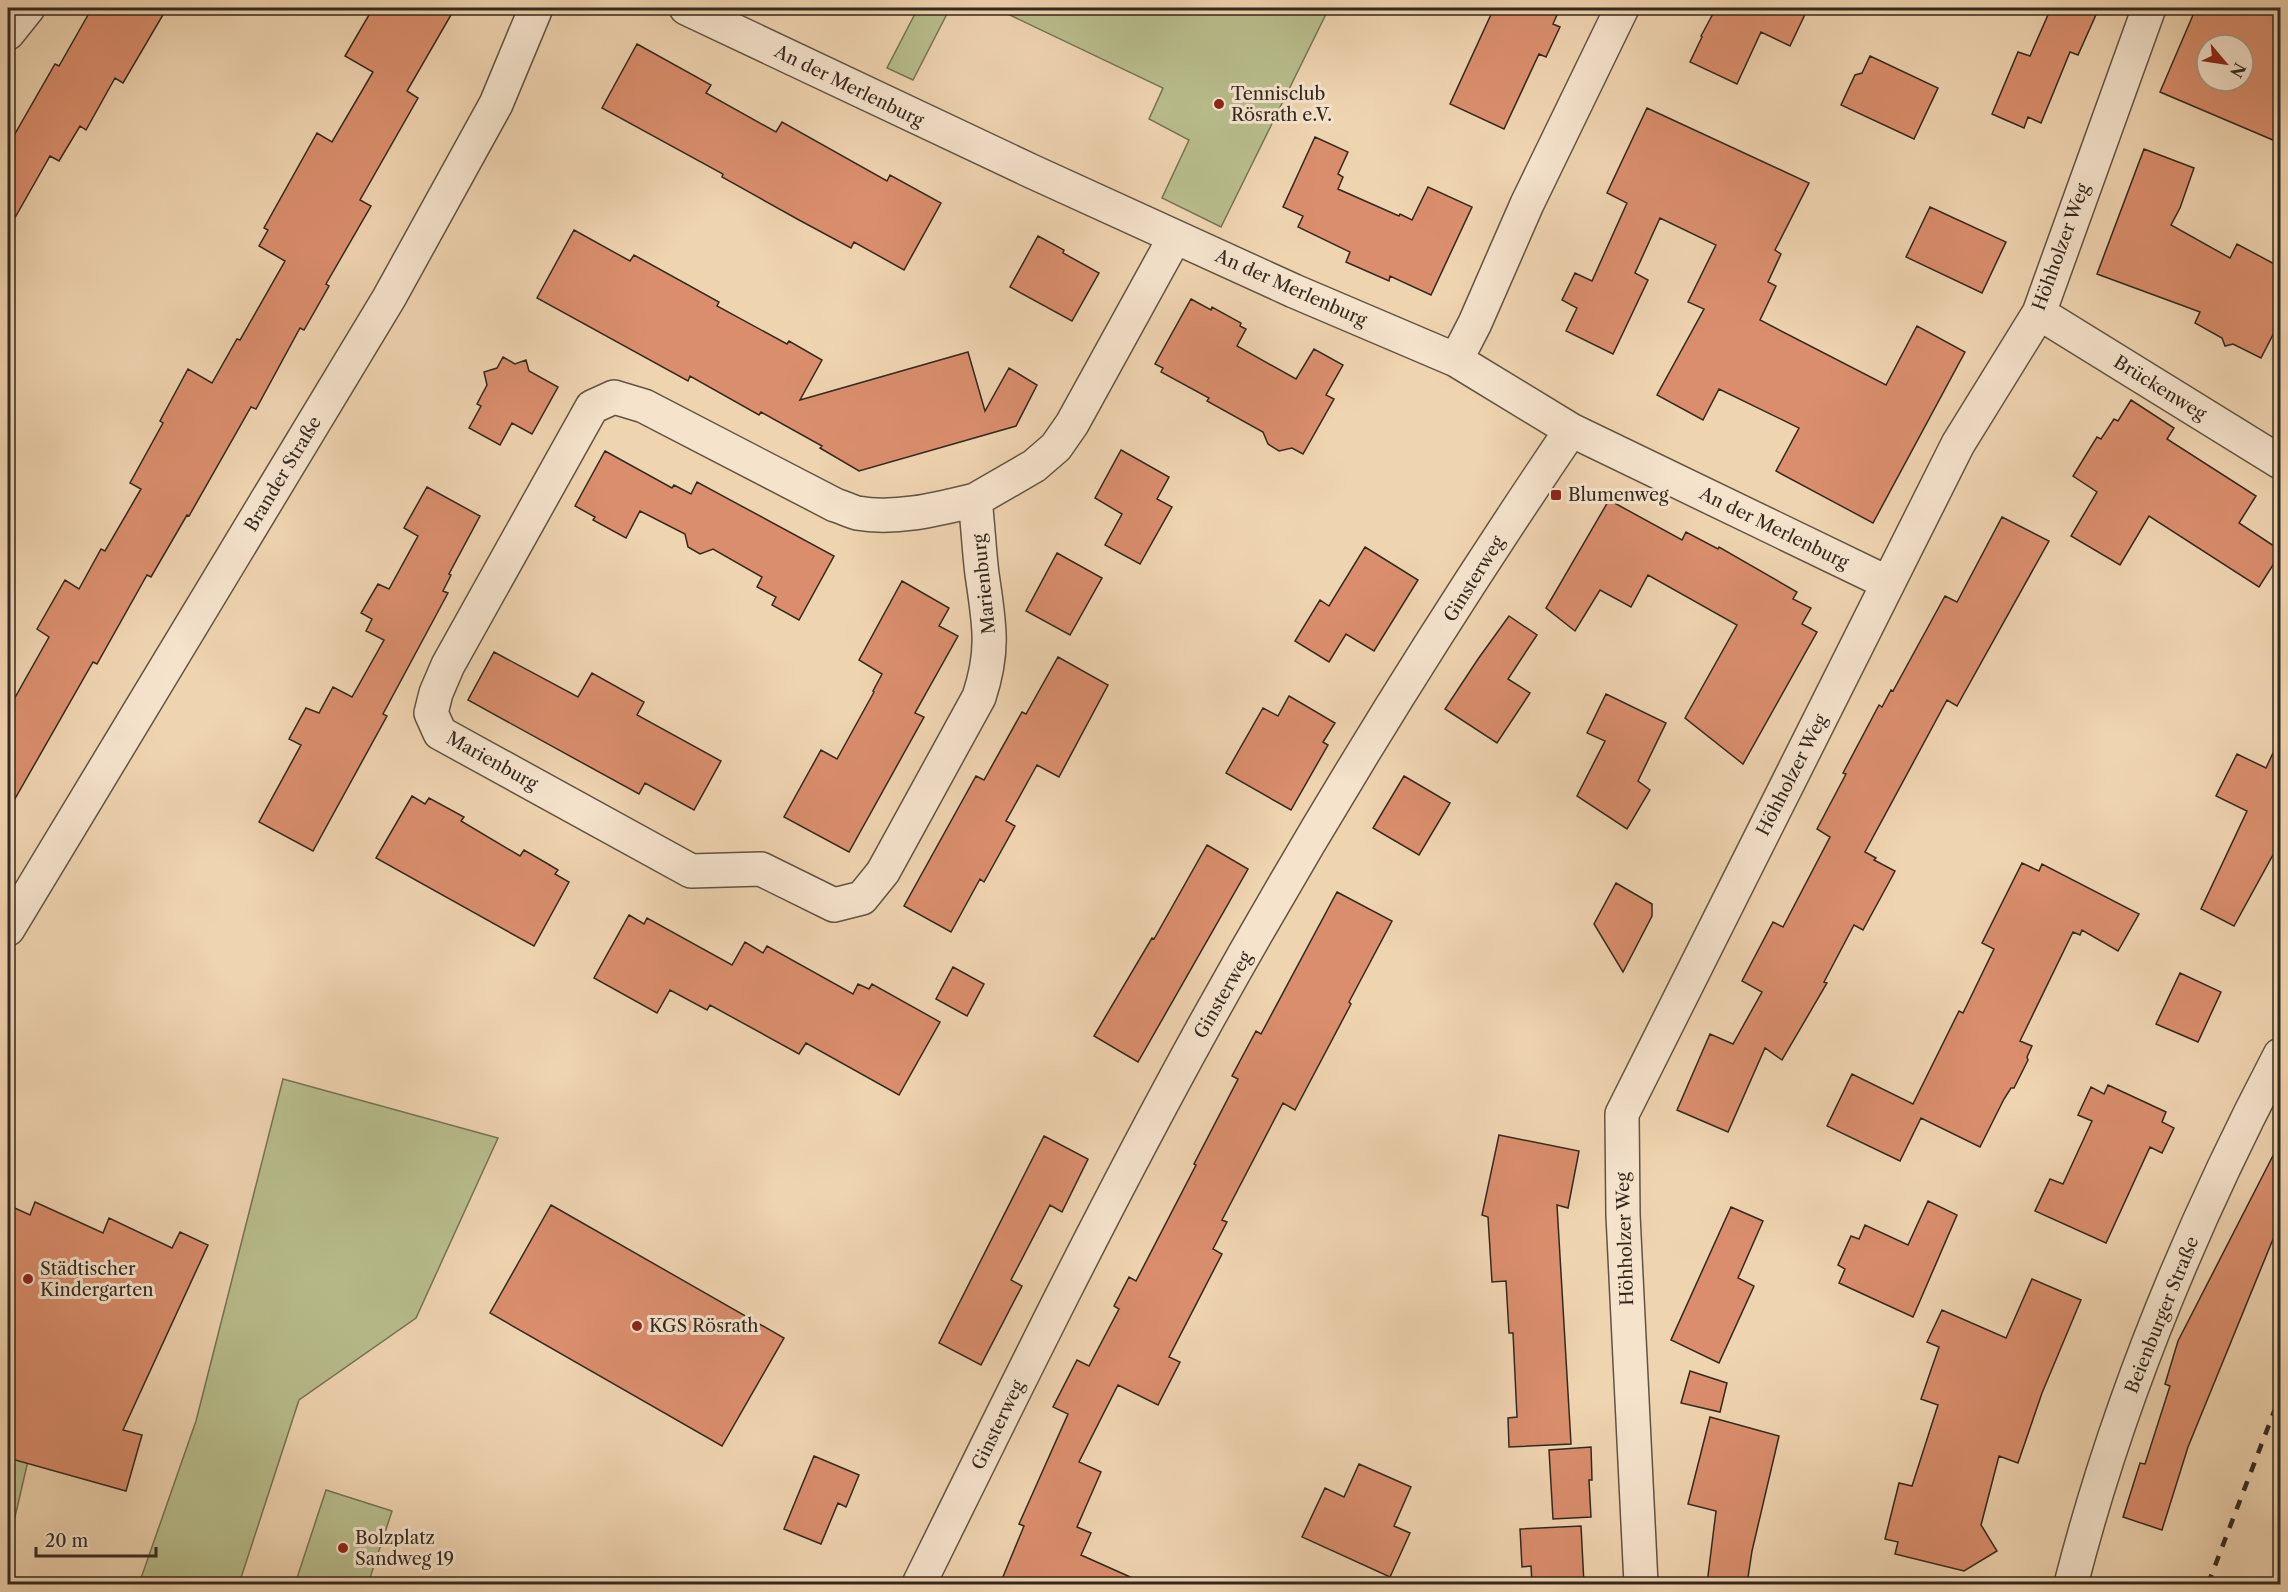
<svg xmlns="http://www.w3.org/2000/svg" width="2288" height="1592" font-family="'Libre Caslon Text',serif">
	<rect width="100%" height="100%" fill="#efd4b0"/>
	<filter id="stains"><feTurbulence type="fractalNoise" baseFrequency=".00333" numOctaves="4"/><feColorMatrix values="0 0 0 0 .2 0 0 0 0 .09 0 0 0 0 .02 0 0 0 .5 -.17"/></filter>
	<radialGradient id="worn" r=".72"><stop offset=".6" stop-color="#630" stop-opacity="0"/><stop offset="1" stop-color="#630" stop-opacity=".3"/></radialGradient>
	<path fill="#b8bd8c" stroke="#767355" stroke-width="1.5" d="M 918,8 L 950,8 L 913,80 L 887,68 Z
		M 995,8 L 1329,8 L 1221,227 L 1162,198 L 1189,140 L 1149,119 L 1163,88 Z
		M 283,1079 L 498,1138 L 416,1318 L 299,1400 L 239,1584 L 139,1584 L 196,1421 Z
		M 8,1415 L 37,1422 L 8,1547 Z
		M 326,1490 L 392,1511 L 368,1584 L 295,1584 Z"/>
	<path fill="#da8e6d" stroke="#33291e" stroke-width="1.5" fill-rule="evenodd" d="M 92,8 L 167,8 L 123,83 L 115,78 L 86,130 L 80,126 L 59,161 L 50,156 L 8,230 L 8,146 L 55,64 L 59,66 Z
		M 373,8 L 455,8 L 407,91 L 418,98 L 360,200 L 371,206 L 326,284 L 329,286 L 304,330 L 300,328 L 256,409 L 251,407 L 189,516 L 187,515 L 151,577 L 147,575 L 97,664 L 93,662 L 8,811 L 8,710 L 49,637 L 37,629 L 65,580 L 79,589 L 101,549 L 105,551 L 141,489 L 130,483 L 163,423 L 160,421 L 188,369 L 212,383 L 237,339 L 240,340 L 285,261 L 259,246 L 268,230 L 264,228 L 317,133 L 332,142 L 373,72 L 345,56 Z
		M 1494,8 L 1560,8 L 1553,24 L 1560,27 L 1546,57 L 1539,54 L 1504,129 L 1450,104 Z
		M 1709,8 L 1808,8 L 1790,46 L 1761,32 L 1737,84 L 1690,62 L 1702,37 L 1701,36 L 1715,10 Z
		M 2051,8 L 2099,8 L 2078,55 L 2070,52 L 2041,123 L 2028,117 L 2024,128 L 1992,114 L 2018,52 L 2030,56 Z
		M 2196,8 L 2280,8 L 2280,143 L 2160,92 ZM 2207,45 L 2243,45 L 2243,81 L 2207,81 Z
		M 637,44 L 711,85 L 706,93 L 776,132 L 782,122 L 887,181 L 890,175 L 941,203 L 904,270 L 854,242 L 851,248 L 799,220 L 722,177 L 723,174 L 602,108 Z
		M 1870,56 L 1938,88 L 1914,139 L 1841,105 L 1855,75 L 1862,73 Z
		M 1647,108 L 1809,183 L 1775,250 L 1781,254 L 1768,282 L 1776,286 L 1760,320 L 1886,385 L 1917,326 L 1965,352 L 1873,523 L 1776,471 L 1799,428 L 1719,389 L 1703,420 L 1657,395 L 1704,309 L 1688,302 L 1716,245 L 1660,218 L 1635,273 L 1648,280 L 1613,354 L 1566,331 L 1577,308 L 1562,300 L 1575,273 L 1592,281 L 1627,203 L 1607,193 Z
		M 1315,137 L 1348,152 L 1338,174 L 1343,177 L 1338,189 L 1399,216 L 1400,214 L 1412,220 L 1428,187 L 1472,207 L 1431,295 L 1390,276 L 1389,281 L 1346,262 L 1350,252 L 1298,227 L 1303,216 L 1283,207 Z
		M 2144,149 L 2194,168 L 2180,208 L 2171,225 L 2230,258 L 2237,244 L 2280,267 L 2280,321 L 2261,358 L 2233,344 L 2225,346 L 2222,338 L 2195,323 L 2200,312 L 2097,274 Z
		M 1930,207 L 2006,242 L 1982,293 L 1906,257 Z
		M 574,230 L 630,261 L 634,255 L 719,302 L 717,306 L 787,344 L 789,341 L 822,360 L 800,400 L 968,352 L 985,411 L 1009,368 L 1037,385 L 1016,426 L 859,471 L 820,448 L 822,446 L 761,412 L 759,415 L 690,376 L 688,381 L 537,298 Z
		M 1038,236 L 1064,250 L 1063,253 L 1099,273 L 1072,321 L 1010,287 Z
		M 1191,299 L 1211,310 L 1212,307 L 1241,323 L 1240,326 L 1246,329 L 1237,346 L 1296,379 L 1314,349 L 1343,365 L 1326,395 L 1334,399 L 1303,454 L 1292,448 L 1279,451 L 1268,444 L 1263,432 L 1207,401 L 1209,398 L 1161,372 L 1163,368 L 1155,364 Z
		M 503,357 L 515,364 L 526,360 L 529,371 L 558,387 L 532,434 L 512,423 L 500,445 L 469,428 L 481,406 L 477,404 L 487,385 L 484,372 L 497,368 Z
		M 2131,400 L 2174,428 L 2167,439 L 2256,496 L 2239,523 L 2280,550 L 2280,554 L 2259,587 L 2149,516 L 2120,565 L 2071,536 L 2097,492 L 2073,476 L 2097,437 L 2101,439 L 2114,419 L 2118,421 Z
		M 1121,450 L 1169,477 L 1157,499 L 1172,507 L 1140,564 L 1105,545 L 1122,514 L 1095,498 Z
		M 605,451 L 672,488 L 674,485 L 691,494 L 697,482 L 834,556 L 799,620 L 772,605 L 776,597 L 757,587 L 762,577 L 713,549 L 700,554 L 688,547 L 685,534 L 640,511 L 626,538 L 593,520 L 595,517 L 575,506 Z
		M 427,487 L 480,516 L 449,574 L 451,575 L 443,591 L 448,593 L 383,714 L 387,716 L 313,851 L 259,822 L 301,745 L 289,739 L 306,708 L 319,713 L 333,687 L 352,697 L 384,640 L 366,631 L 372,619 L 361,613 L 378,584 L 389,589 L 418,536 L 404,528 Z
		M 1609,500 L 1682,540 L 1686,532 L 1718,549 L 1719,547 L 1797,592 L 1793,599 L 1811,608 L 1802,624 L 1817,632 L 1743,764 L 1685,718 L 1737,625 L 1648,575 L 1631,607 L 1600,590 L 1575,631 L 1546,608 Z
		M 2002,517 L 2049,541 L 1957,706 L 1947,700 L 1865,852 L 1876,858 L 1874,860 L 1895,871 L 1887,886 L 1863,930 L 1854,925 L 1824,982 L 1827,983 L 1782,1060 L 1765,1048 L 1728,1132 L 1677,1110 L 1710,1034 L 1733,1044 L 1762,992 L 1742,981 L 1773,922 L 1783,927 L 1830,837 L 1817,829 L 1846,774 L 1843,773 L 1879,705 L 1882,707 L 1891,690 L 1893,691 L 1945,596 L 1957,602 Z
		M 1365,547 L 1418,580 L 1374,651 L 1346,634 L 1329,662 L 1295,641 L 1320,600 L 1329,606 Z
		M 1057,553 L 1102,578 L 1070,635 L 1026,611 Z
		M 902,581 L 949,608 L 939,626 L 958,636 L 915,713 L 924,717 L 849,852 L 784,817 L 821,750 L 837,759 L 874,692 L 873,691 L 882,674 L 859,660 Z
		M 1509,616 L 1537,635 L 1508,679 L 1530,693 L 1497,743 L 1445,709 L 1478,659 Z
		M 494,652 L 578,697 L 592,673 L 644,702 L 637,715 L 721,761 L 694,810 L 645,783 L 639,794 L 468,700 Z
		M 1058,657 L 1108,685 L 1059,777 L 1037,765 L 1006,821 L 1015,826 L 984,882 L 980,879 L 951,932 L 904,906 L 976,776 L 984,780 L 1022,712 L 1026,714 Z
		M 1606,694 L 1666,723 L 1638,781 L 1650,790 L 1627,829 L 1577,796 L 1605,741 L 1587,733 Z
		M 1289,696 L 1335,723 L 1323,742 L 1328,745 L 1291,810 L 1226,773 L 1263,708 L 1278,716 Z
		M 2280,738 L 2280,842 L 2234,926 L 2201,909 L 2247,811 L 2216,796 L 2237,754 L 2266,768 Z
		M 1404,776 L 1450,803 L 1419,855 L 1373,828 Z
		M 412,796 L 425,804 L 429,798 L 464,817 L 461,821 L 520,856 L 524,850 L 548,864 L 558,870 L 555,874 L 569,882 L 534,946 L 376,858 Z
		M 1207,845 L 1248,869 L 1138,1062 L 1094,1036 L 1152,938 L 1154,939 Z
		M 2022,863 L 2039,871 L 2042,864 L 2139,914 L 2118,951 L 2082,930 L 2080,935 L 2073,932 L 2020,1041 L 2032,1046 L 2027,1057 L 2028,1060 L 2014,1088 L 2011,1088 L 2004,1099 L 1980,1147 L 1921,1118 L 1900,1161 L 1827,1126 L 1852,1074 L 1913,1104 L 1959,1011 L 1963,1013 L 1994,949 L 1982,943 Z
		M 1616,883 L 1652,904 L 1652,916 L 1623,972 L 1594,924 Z
		M 1337,892 L 1392,921 L 1349,1002 L 1351,1004 L 1295,1110 L 1283,1103 L 1222,1220 L 1227,1222 L 1213,1249 L 1222,1254 L 1169,1357 L 1180,1362 L 1158,1405 L 1118,1385 L 1079,1462 L 1101,1472 L 1077,1527 L 1091,1533 L 1081,1555 L 1146,1584 L 1000,1584 L 1024,1526 L 1019,1524 L 1068,1414 L 1053,1407 L 1077,1360 L 1089,1366 L 1119,1309 L 1114,1306 L 1129,1277 L 1136,1281 L 1196,1165 L 1194,1164 L 1238,1079 L 1232,1076 L 1256,1031 L 1261,1034 Z
		M 629,915 L 644,924 L 647,918 L 732,965 L 745,942 L 763,953 L 767,946 L 853,994 L 858,984 L 869,989 L 872,984 L 940,1022 L 899,1095 L 806,1043 L 799,1054 L 710,1005 L 707,1010 L 670,990 L 657,1013 L 594,978 Z
		M 953,967 L 984,984 L 967,1016 L 936,999 Z
		M 2180,973 L 2221,992 L 2198,1042 L 2156,1024 Z
		M 2108,1085 L 2166,1112 L 2162,1122 L 2174,1128 L 2162,1153 L 2150,1147 L 2106,1243 L 2035,1211 L 2050,1179 L 2063,1184 L 2092,1121 L 2078,1115 L 2091,1087 L 2104,1094 Z
		M 1499,1135 L 1579,1151 L 1568,1208 L 1557,1205 L 1571,1444 L 1509,1447 L 1508,1418 L 1517,1417 L 1513,1333 L 1509,1333 L 1506,1281 L 1492,1282 L 1488,1217 L 1482,1215 Z
		M 1044,1136 L 1088,1159 L 1062,1212 L 1050,1205 L 1011,1280 L 1022,1286 L 981,1365 L 939,1343 Z
		M 2280,1142 L 2280,1222 L 2188,1447 L 2162,1530 L 2123,1517 L 2140,1463 L 2145,1464 L 2170,1386 L 2165,1384 L 2178,1341 Z
		M 1928,1201 L 1957,1215 L 1913,1317 L 1839,1283 L 1845,1269 L 1838,1265 L 1851,1236 L 1859,1239 L 1865,1225 L 1908,1245 Z
		M 35,1202 L 103,1233 L 109,1218 L 172,1248 L 180,1232 L 208,1245 L 123,1430 L 142,1435 L 126,1491 L 8,1458 L 8,1205 L 30,1215 Z
		M 551,1205 L 784,1338 L 722,1446 L 490,1313 Z
		M 1731,1207 L 1763,1221 L 1738,1278 L 1754,1286 L 1719,1363 L 1671,1340 Z
		M 2032,1279 L 2081,1300 L 2042,1393 L 2018,1463 L 1999,1456 L 1981,1525 L 1997,1551 L 1964,1571 L 1895,1554 L 1898,1542 L 1885,1539 L 1899,1483 L 1912,1486 L 1938,1405 L 1921,1399 L 1939,1347 L 1927,1342 L 1942,1310 L 2006,1338 Z
		M 1690,1371 L 1727,1383 L 1720,1412 L 1681,1403 Z
		M 1710,1417 L 1779,1436 L 1752,1551 L 1747,1584 L 1707,1584 L 1716,1511 L 1688,1504 Z
		M 1591,1447 L 1592,1480 L 1589,1480 L 1591,1517 L 1553,1519 L 1549,1450 Z
		M 814,1456 L 859,1475 L 846,1507 L 838,1503 L 821,1544 L 784,1529 Z
		M 1359,1464 L 1411,1487 L 1394,1526 L 1410,1533 L 1390,1577 L 1302,1537 L 1325,1488 L 1344,1497 Z
		M 1581,1526 L 1584,1584 L 1532,1584 L 1531,1566 L 1522,1567 L 1520,1529 Z"/>
	<g fill="none" stroke-linecap="round" stroke-linejoin="round">
		<defs>
			<path id="minor" d="M 686,8 L 1031,171 L 1294,291 L 1456,360 L 1571,430 L 1888,583
				M 8,33 L 28,8
				M 2039,313 L 2280,462
				M 1456,360 L 1475,323 L 1527,204 L 1622,8
				M 975,500 C 938,509 896,520 857,513 C 850,511 842,507 835,505 L 644,406 L 614,397 L 592,407 L 448,665 L 436,693 L 431,713 L 440,733 L 691,871 L 761,869 L 834,905 L 862,898 L 883,872 L 979,697 C 995,649 989,623 982,574 C 979,550 978,525 975,500 L 1034,466 L 1056,447 L 1072,424 L 1175,237
				M 8,929 L 389,298 L 496,104 L 536,8
				M 919,1584 C 1011,1397 1103,1209 1204,1026 C 1316,824 1441,622 1571,430
				M 1641,1584 L 1623,1215 L 1622,1114 L 1958,444 L 2039,313 L 2149,8
				M 2071,1584 C 2118,1400 2192,1223 2280,1055"/>
		</defs>
		<use href="#minor" stroke="#625442" stroke-width="36"/>
		<use href="#minor" stroke="#f5e3cc" stroke-width="33"/>
		<path stroke="#33291e" stroke-width="4.5" stroke-dasharray="10 10" stroke-linecap="butt" d="M 2208,1584 L 2280,1396"/>
	</g>
	<g fill="#8f2418" stroke="#f5e3cc" stroke-width="2">
		<circle cx="1219" cy="104" r="6"/>
		<rect x="1550" y="489" width="12" height="12" rx="3"/>
		<circle cx="28" cy="1279" r="6"/>
		<circle cx="637" cy="1326" r="6"/>
		<circle cx="343" cy="1548" r="6"/>
	</g>
	<g text-anchor="middle" dominant-baseline="central" stroke-width="6" stroke-linejoin="round" paint-order="stroke">
		<g font-size="18" fill="#33291e" stroke="#f5e3cc">
			<text transform="translate(849 86) rotate(26)">An der Merlenburg</text>
			<text transform="translate(2061 247) rotate(-70)">Höhholzer Weg</text>
			<text transform="translate(1291 288) rotate(24)">An der Merlenburg</text>
			<text transform="translate(2160 388) rotate(32)">Brückenweg</text>
			<text transform="translate(283 474) rotate(-59)">Brander Straße</text>
			<text transform="translate(1774 528) rotate(26)">An der Merlenburg</text>
			<text transform="translate(1474 579) rotate(-58)">Ginsterweg</text>
			<text transform="translate(984 584) rotate(-96)">Marienburg</text>
			<text transform="translate(492 761) rotate(29)">Marienburg</text>
			<text transform="translate(1792 775) rotate(-63)">Höhholzer Weg</text>
			<text transform="translate(1223 995) rotate(-60)">Ginsterweg</text>
			<text transform="translate(1625 1239) rotate(-92)">Höhholzer Weg</text>
			<text transform="translate(2162 1315) rotate(-68)">Beienburger Straße</text>
			<text transform="translate(998 1425) rotate(-64)">Ginsterweg</text>
		</g>
		<g font-size="18" fill="#33291e" stroke="#f5e3cc" text-anchor="start">
			<text x="1231" y="94">Tennisclub<tspan x="1231" dy="21">Rösrath e.V.</tspan></text>
			<text x="1568" y="495">Blumenweg</text>
			<text x="40" y="1269">Städtischer<tspan x="40" dy="21">Kindergarten</tspan></text>
			<text x="649" y="1326">KGS Rösrath</text>
			<text x="355" y="1538">Bolzplatz<tspan x="355" dy="21">Sandweg 19</tspan></text>
		</g>
	</g>
	<rect width="2288" height="1592" fill="none" stroke="#efd4b0" stroke-width="30"/>
	<rect x="9" y="9" width="2270" height="1574" fill="none" stroke="#33291e" stroke-width="3"/>
	<rect x="15" y="15" width="2258" height="1562" fill="none" stroke="#33291e" stroke-width="1.5"/>
	<g transform="translate(2225 63) rotate(119)"><circle r="28" fill="#f5e3cc" stroke="#a79986" stroke-width="1.5"/>
	<path d="M0-4.5L10 22L0 15L-10 22Z" fill="#8f2418"/>
	<text y="-9" font-size="16" font-weight="bold" text-anchor="middle" fill="#33291e">N</text>
	</g>
	<path d="M36 1547v9h120v-9" fill="none" stroke="#33291e" stroke-width="3"/>
	<text x="45" y="1547" font-size="18" fill="#33291e" stroke="#f5e3cc" stroke-width="4.5" paint-order="stroke">20 m</text>
	<rect width="100%" height="100%" filter="url(#stains)"/>
	<rect width="100%" height="100%" fill="url(#worn)"/>
</svg>
